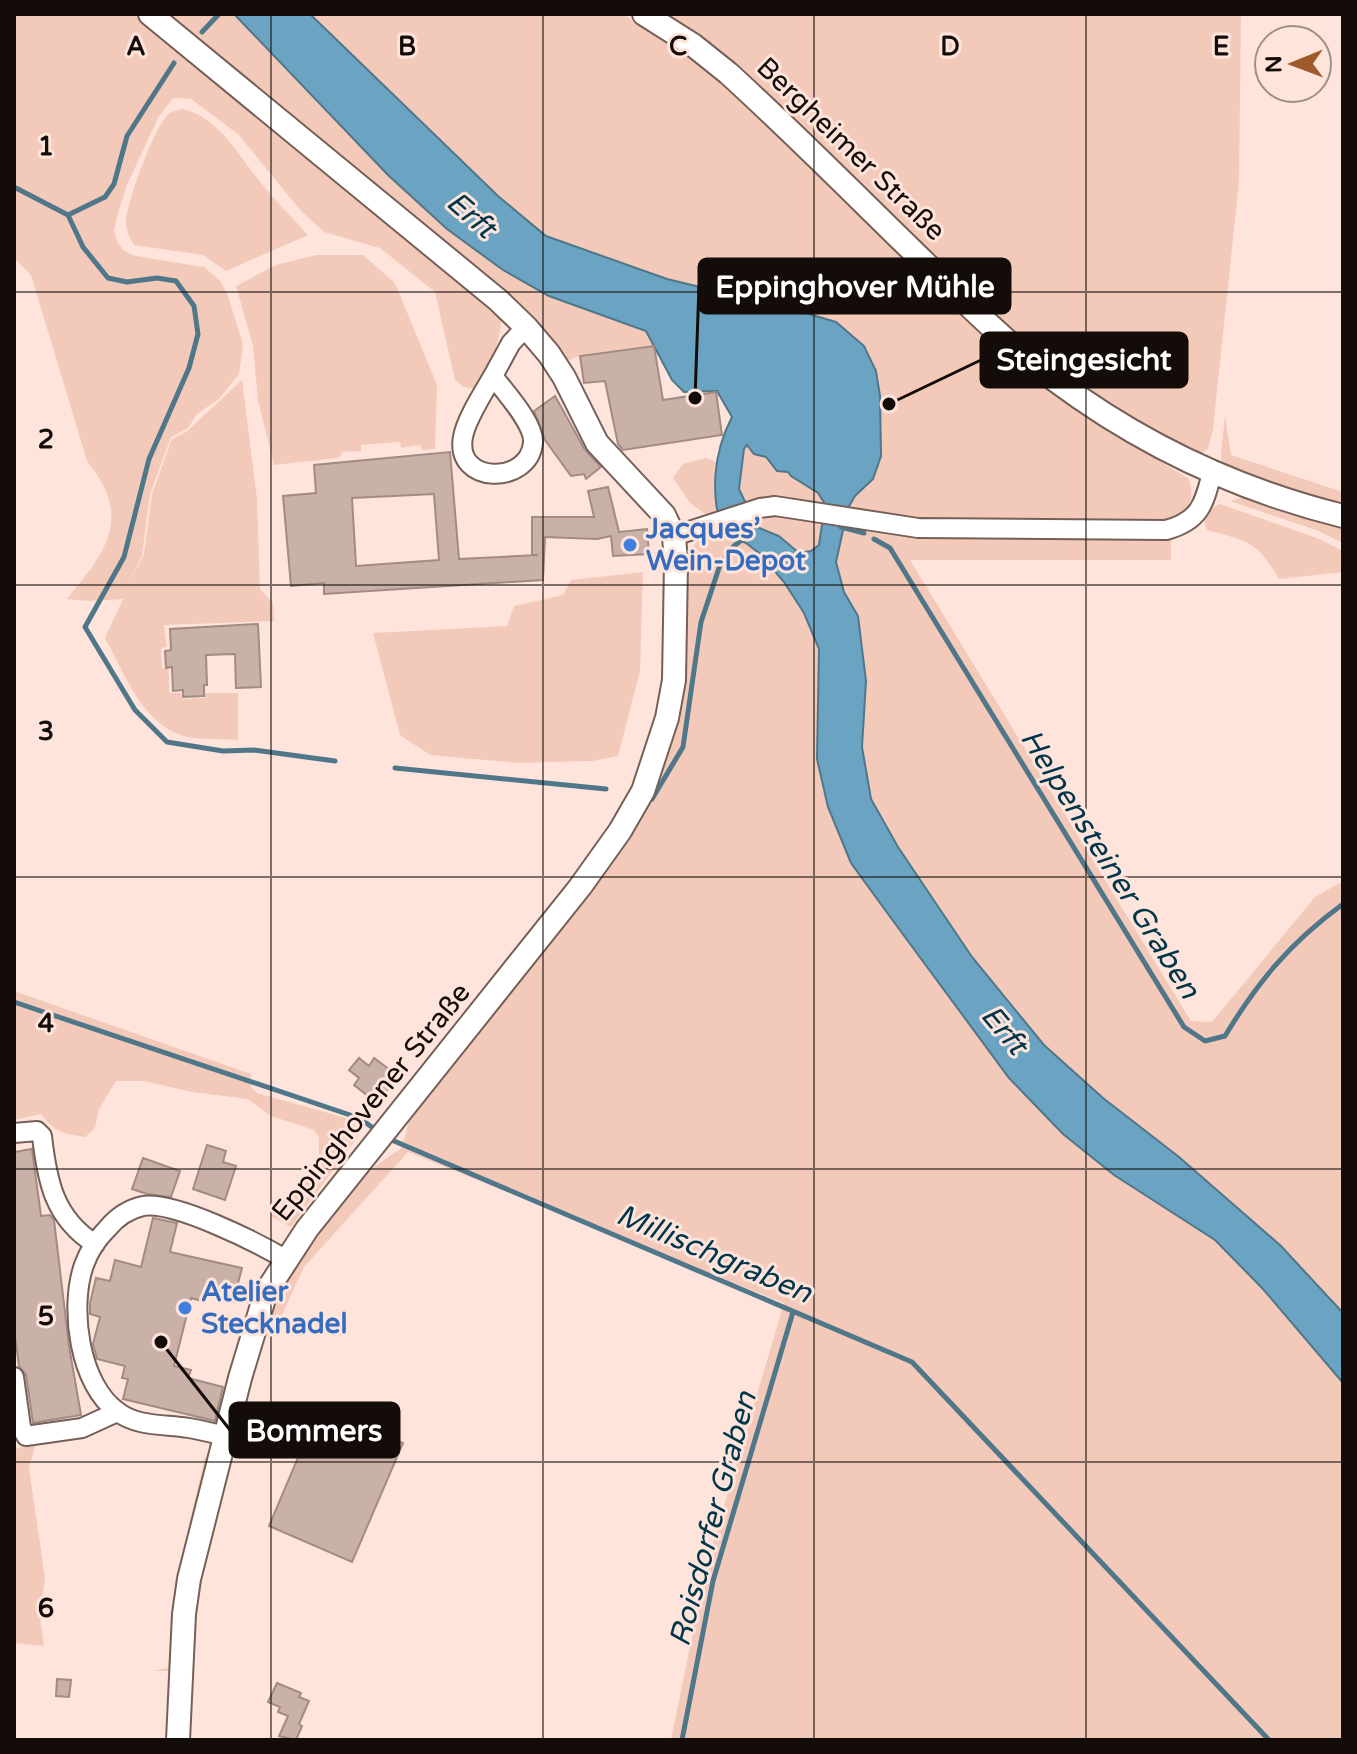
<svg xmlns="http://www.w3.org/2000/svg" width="1357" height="1754" font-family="'Varela Round',sans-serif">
	<rect width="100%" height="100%" fill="#fee4db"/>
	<path fill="#f3caba" d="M 14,14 L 138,14 L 165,41 L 501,310 C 503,339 490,363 478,389 L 464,387 L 455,380 L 435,292 L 380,248 L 324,232 L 300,210 L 239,135 L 191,99 L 173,98 L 158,118 L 127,185 L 118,213 L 114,231 L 117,241 L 124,251 L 136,256 L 204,267 L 220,281 L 227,293 L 243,344 L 239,374 L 219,399 L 197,414 L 188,428 L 171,437 L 150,494 L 142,555 L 129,583 L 144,554 L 152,494 L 172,439 L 186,432 L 242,380 L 257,499 L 260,589 L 273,603 L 274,621 L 164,625 L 167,647 L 161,648 L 162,668 L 169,670 L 169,693 L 181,693 L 182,699 L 205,698 L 205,693 L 238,693 L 238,740 C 223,739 208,740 193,738 C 145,731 126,676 105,638 L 123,599 L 88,601 L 67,599 C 107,550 133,518 87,461 L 31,275 L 14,258 Z
		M 161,14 L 234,14 L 388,175 L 447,229 L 503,270 L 549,296 L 646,331 L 654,346 L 580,356 L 562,363 Z
		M 310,14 L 622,14 L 688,54 L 723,82 L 1003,352 L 1086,416 L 1189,479 C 1196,503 1188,510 1168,521 L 933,521 L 848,508 L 855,496 L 873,479 L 864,346 L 836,322 L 795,310 L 667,279 L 546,236 L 498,196 Z
		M 665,14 L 1241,14 L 1239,182 L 1213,429 L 1208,449 L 1199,455 L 1134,421 L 1059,371 L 1018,337 L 734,65 L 701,37 Z
		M 182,109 C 217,116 237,153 258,179 C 273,199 292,217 308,235 L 226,271 L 203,255 L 134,245 C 130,237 126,231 126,222 C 127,202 154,125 170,113 C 174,111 178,110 182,109 Z
		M 316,255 L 363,255 L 395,283 L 437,385 L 435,449 L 422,450 L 420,445 L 401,448 L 400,442 L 361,445 L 361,451 L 342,452 L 339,458 L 274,465 L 258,400 L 253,346 L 236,286 L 276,265 Z
		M 1225,416 L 1231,455 L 1343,492 L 1343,505 L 1231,470 L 1222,464 L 1221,453 Z
		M 747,445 L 754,454 L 766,457 L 777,471 L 789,472 L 791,476 L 818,493 L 825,504 L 755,498 L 745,501 L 739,489 L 744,449 Z
		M 706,458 L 717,462 L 714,482 L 717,503 L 715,511 L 705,514 L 690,503 L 673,478 L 683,464 Z
		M 1244,497 L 1343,526 L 1343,543 L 1316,530 L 1230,501 Z
		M 1220,504 L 1317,538 L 1343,551 L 1343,572 L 1279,579 C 1256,540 1249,542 1207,530 L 1204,521 L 1211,508 Z
		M 777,514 L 822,520 L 819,546 L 811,551 L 799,554 L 779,536 L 757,527 L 754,520 Z
		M 846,524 L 874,531 L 933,537 L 1171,537 L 1171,560 L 910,560 L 1191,1021 L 1212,1022 L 1315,897 L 1343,881 L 1343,1313 L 1281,1246 L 1179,1157 L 1103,1098 L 1044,1045 L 972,957 L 898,847 L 871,799 L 862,747 L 866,681 L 858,616 L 844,592 L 836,562 Z
		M 723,534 L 746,543 L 760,554 L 784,582 L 804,613 L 819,649 L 817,759 L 1114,1175 L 1215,1240 L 1263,1289 L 1343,1383 L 1343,1740 L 671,1740 L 707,1563 L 784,1303 L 408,1152 L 304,1267 L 273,1334 L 263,1329 C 289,1263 338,1185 401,1149 L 413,1109 L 649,795 L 688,553 L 697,541 Z
		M 643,572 L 640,671 L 618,756 L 592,761 L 517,763 L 430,755 L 400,735 L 373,633 L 507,626 L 514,606 L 563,595 L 571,580 Z
		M 14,991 L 251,1074 L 251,1087 L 257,1093 L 346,1118 L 362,1131 L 291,1227 L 271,1216 L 307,1176 L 319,1156 L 319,1137 L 314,1130 L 271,1116 L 248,1099 L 192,1092 L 144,1081 L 116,1081 L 99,1109 L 95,1128 L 85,1137 C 64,1134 53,1131 41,1114 L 14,1120 Z
		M 14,1434 L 15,1449 L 36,1443 L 29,1468 L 45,1578 L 40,1617 L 44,1646 L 14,1643 Z
		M 205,1457 L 211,1458 L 174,1671 L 152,1671 L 168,1668 L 177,1577 Z"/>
	<path fill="#6aa4c2" stroke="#50768a" stroke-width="2" fill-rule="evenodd" d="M 234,14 L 310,14 L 498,196 L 546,236 L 667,279 L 795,310 L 836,322 L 864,346 L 876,371 L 880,396 L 881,456 L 873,479 L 855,496 L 848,508 L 836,562 L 844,592 L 858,616 L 866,681 L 862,747 L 871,799 L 898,847 L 972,957 L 1044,1045 L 1103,1098 L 1179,1157 L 1281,1246 L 1343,1313 L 1343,1383 L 1263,1289 L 1215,1240 L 1114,1175 L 1063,1134 L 1009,1078 L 888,914 L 851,863 L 828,807 L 817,759 L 819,649 L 804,613 L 784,582 L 760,554 L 746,543 L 723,534 C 710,495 713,453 732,417 L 717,391 L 684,392 L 672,380 L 646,331 L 549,296 L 503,270 L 447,229 L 388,175 ZM 747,445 L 754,454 L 766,457 L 777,471 L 788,472 L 791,476 L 818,493 L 825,504 L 819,545 L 811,551 L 799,553 L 779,536 L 757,527 L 739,489 L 744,449 Z"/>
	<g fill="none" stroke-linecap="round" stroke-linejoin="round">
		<path stroke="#50768a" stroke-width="5" d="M 202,32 L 219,14
			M 14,187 L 68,215 L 83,247 L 108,278 L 127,282 L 157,278 L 176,281 L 194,306 L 198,334 L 189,368 L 149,459 L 124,557 L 85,627 L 135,710 L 167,742 L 223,751 L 254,750 L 335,761
			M 68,215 L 105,197 L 114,184 L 127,136 L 174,63
			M 841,527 L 864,533
			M 874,539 L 890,548 L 1184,1027 L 1205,1041 L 1225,1036 C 1258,981 1291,942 1343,904
			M 395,768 L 606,789
			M 652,799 L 683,747 L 701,622 L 720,565 L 734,546 L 743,539
			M 14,1002 L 359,1118 L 379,1132
			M 387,1138 L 912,1362 L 1269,1740
			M 682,1740 L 713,1581 L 793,1312"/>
	</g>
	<path fill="#c9b1a7" stroke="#a28b82" stroke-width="2" fill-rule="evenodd" d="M 654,346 L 663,400 L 716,392 L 722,435 L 623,450 L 618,444 L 605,381 L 584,383 L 580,356 Z
		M 555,396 L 585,450 L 601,467 L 586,479 L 584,474 L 571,476 L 545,440 L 534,411 Z
		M 450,452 L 459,559 L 538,555 L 532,555 L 532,517 L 594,517 L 588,491 L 608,487 L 619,532 L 647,529 L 649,554 L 613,556 L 611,536 L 597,539 L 545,537 L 543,580 L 324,594 L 324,583 L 291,586 L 283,496 L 316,493 L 314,465 ZM 434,494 L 439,560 L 356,566 L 352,498 Z
		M 258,624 L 261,687 L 236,688 L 235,654 L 206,655 L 207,685 L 204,685 L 204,696 L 183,697 L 183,690 L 173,691 L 172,667 L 166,668 L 165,651 L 171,650 L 170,629 Z
		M 359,1058 L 369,1066 L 374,1058 L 398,1076 L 377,1103 L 354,1085 L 359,1078 L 349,1070 Z
		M 207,1145 L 226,1151 L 223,1162 L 236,1166 L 225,1200 L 193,1189 Z
		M 32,1149 L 41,1216 L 50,1215 L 54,1220 L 69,1346 L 81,1415 L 33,1423 L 26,1375 L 19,1366 L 14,1329 L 14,1152 Z
		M 143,1158 L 180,1171 L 171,1197 L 147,1194 L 132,1189 Z
		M 153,1218 L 177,1223 L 170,1252 L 242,1268 L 233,1302 L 203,1294 L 202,1301 L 191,1298 L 174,1366 L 191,1370 L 188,1378 L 223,1387 L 215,1421 L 123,1399 L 128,1379 L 122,1378 L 125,1366 L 97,1359 L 93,1344 L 100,1317 L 90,1314 L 90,1303 L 96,1278 L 110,1281 L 115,1260 L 141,1267 Z
		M 319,1408 L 403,1443 L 352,1562 L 269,1526 Z
		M 57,1679 L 71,1680 L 69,1697 L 56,1696 Z
		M 277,1683 L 301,1693 L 299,1697 L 309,1701 L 299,1724 L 302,1726 L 296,1740 L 279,1736 L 288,1716 L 278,1712 L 280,1707 L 268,1702 Z"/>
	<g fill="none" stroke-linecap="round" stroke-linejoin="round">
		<defs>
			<path id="minor" d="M 493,376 C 484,392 466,419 463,437 C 454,485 529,485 533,443 C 535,424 504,391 493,376 L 511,343 L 526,327
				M 674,536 L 760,508 L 775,506 L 918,528 L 1166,530 C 1200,521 1204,504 1212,473
				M 14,1133 L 37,1131 L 42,1136 C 47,1181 54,1218 95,1244
				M 14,1377 L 21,1427 L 26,1436 L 82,1428 L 117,1412
				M 225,1436 C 213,1433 201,1430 189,1428 C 165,1424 138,1427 118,1412 C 79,1385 69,1307 84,1265 C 89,1251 97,1239 107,1229 C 116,1218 129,1209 143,1206 C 175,1201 256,1242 285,1259"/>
			<path id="major" d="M 150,14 L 498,300 L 526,327 L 549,354 L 564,377 L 597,443 L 664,515 L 674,536 L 676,563 L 674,680 L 667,718 L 643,791 L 620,831 L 580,887 L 307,1229 L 266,1292 L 240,1378 L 189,1579 L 184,1614 L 178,1740
				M 644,14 L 693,45 L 728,73 C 795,134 859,199 924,262 C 966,303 1008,345 1055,380 C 1142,445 1238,490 1343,516"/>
		</defs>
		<use href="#minor" stroke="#756057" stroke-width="22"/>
		<use href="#major" stroke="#756057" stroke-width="26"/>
		<use href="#minor" stroke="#fff" stroke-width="18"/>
		<use href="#major" stroke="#fff" stroke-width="22"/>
	</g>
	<path fill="none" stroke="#140c09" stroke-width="2" stroke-opacity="0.55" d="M 271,14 L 271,1740M 543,14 L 543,1740M 814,14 L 814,1740M 1086,14 L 1086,1740M 14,292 L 1343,292M 14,585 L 1343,585M 14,877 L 1343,877M 14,1169 L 1343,1169M 14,1462 L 1343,1462"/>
	<g fill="#3f7fe0" stroke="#fee4db" stroke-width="3">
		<circle cx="630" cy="545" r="8"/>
		<circle cx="185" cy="1308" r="8"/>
	</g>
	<g text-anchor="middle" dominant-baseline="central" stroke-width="6" stroke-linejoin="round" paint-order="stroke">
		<g font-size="28" fill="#140c09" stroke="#fee4db">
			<text transform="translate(851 149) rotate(44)">Bergheimer Straße</text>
			<text transform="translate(371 1102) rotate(-51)">Eppinghovener Straße</text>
		</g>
		<g font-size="28" font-weight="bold" fill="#366cbe" stroke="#fee4db" text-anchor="start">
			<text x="646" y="529">Jacques’<tspan x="646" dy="32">Wein-Depot</tspan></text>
			<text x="201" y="1292">Atelier<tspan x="201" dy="32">Stecknadel</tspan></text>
		</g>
		<g font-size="30" font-style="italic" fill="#00364b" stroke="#fee4db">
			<text transform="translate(471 215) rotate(41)">Erft</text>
			<text transform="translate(1110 864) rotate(58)">Helpensteiner Graben</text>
			<text transform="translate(1004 1030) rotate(50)">Erft</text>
			<text transform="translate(714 1254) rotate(23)">Millischgraben</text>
			<text transform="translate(713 1519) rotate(-75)">Roisdorfer Graben</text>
		</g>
	</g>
	<g font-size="26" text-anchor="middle" font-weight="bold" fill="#140c09" stroke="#fee4db" stroke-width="6" stroke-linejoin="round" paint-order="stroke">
		<text x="136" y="55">A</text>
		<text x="407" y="55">B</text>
		<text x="678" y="55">C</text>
		<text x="950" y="55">D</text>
		<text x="1221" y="55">E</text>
		<text x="46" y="155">1</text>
		<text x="46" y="448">2</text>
		<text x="46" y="740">3</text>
		<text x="46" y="1032">4</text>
		<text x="46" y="1325">5</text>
		<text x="46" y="1617">6</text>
	</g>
	<path fill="none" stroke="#140c09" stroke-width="3" d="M695 398L699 286M889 404L981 360M161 1342L230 1430"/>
	<g fill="#140c09" stroke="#fee4db" stroke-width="3">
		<circle cx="695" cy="398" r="8"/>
		<circle cx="889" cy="404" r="8"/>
		<circle cx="161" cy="1342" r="8"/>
	</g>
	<g fill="#140c09" stroke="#140c09" stroke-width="3">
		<rect x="699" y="259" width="311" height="54" rx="8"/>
		<rect x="981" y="333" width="206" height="54" rx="8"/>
		<rect x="230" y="1403" width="169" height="54" rx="8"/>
	</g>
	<g font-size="30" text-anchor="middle" font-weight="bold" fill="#fff">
		<text x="855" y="297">Eppinghover Mühle</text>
		<text x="1084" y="370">Steingesicht</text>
		<text x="314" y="1441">Bommers</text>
	</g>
	<rect width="1357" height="1754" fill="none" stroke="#140c09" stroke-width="32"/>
	<g transform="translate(1293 64) rotate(269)"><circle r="38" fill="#fee4db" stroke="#a08e87" stroke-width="2"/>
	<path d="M0-6L14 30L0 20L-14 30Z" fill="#9e5a2a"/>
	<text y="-12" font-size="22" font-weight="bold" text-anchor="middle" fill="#140c09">N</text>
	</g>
</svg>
